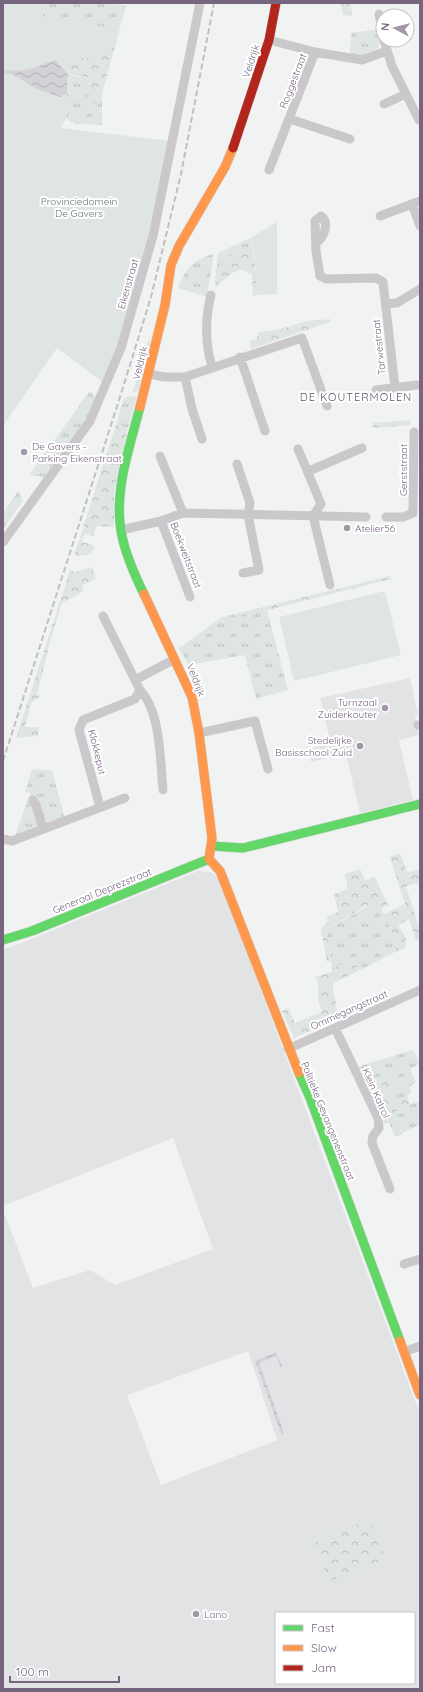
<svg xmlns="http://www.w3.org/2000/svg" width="423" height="1692" font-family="Quicksand,sans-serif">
	<defs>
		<pattern id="grass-tufts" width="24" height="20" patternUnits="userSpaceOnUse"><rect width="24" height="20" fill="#dfe5e3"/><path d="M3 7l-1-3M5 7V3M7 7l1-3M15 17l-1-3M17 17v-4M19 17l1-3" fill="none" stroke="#babdbd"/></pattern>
		<pattern id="forest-crowns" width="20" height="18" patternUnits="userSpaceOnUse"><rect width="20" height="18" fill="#dfe5e3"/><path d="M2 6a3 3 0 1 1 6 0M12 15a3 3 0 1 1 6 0" fill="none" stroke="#babdbd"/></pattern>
		<pattern id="water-waves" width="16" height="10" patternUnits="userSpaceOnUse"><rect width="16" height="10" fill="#d4d1d9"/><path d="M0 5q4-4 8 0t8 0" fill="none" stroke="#b1adb5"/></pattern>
	</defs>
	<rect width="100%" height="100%" fill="#f1f3f2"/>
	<path fill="#e2e3e5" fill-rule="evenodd" d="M 410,678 L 418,715 L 415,716 L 419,735 L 399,740 L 413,800 L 360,813 L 346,754 L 311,762 L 308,749 L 331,743 L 320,698 Z
		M 198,871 L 211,872 L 218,876 L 420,1414 L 420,1689 L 3,1689 L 3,1210 L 33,1288 L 90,1270 L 115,1285 L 213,1249 L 173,1138 L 3,1206 L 3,949 L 14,946 ZM 248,1351 L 277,1440 L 161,1485 L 127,1395 ZM 276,1613 L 414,1613 L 414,1683 L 276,1683 Z"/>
	<path fill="url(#grass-tufts)" d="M 46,3 L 105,3 L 126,6 L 115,46 L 42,17 Z
		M 380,29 L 381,40 L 377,50 L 360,56 L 350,55 L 351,33 Z
		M 3,37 L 67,93 L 67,73 L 76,77 L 94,78 L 87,93 L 89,94 L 88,102 L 102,103 L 102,125 L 77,124 L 69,121 Z
		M 250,238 L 254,254 L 251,251 L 237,251 L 216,270 L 218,253 Z
		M 214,254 L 207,297 L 178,288 C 185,269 194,259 214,254 Z
		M 152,331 L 139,390 L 132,393 L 134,387 Z
		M 90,391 L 95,395 C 94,416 57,458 44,477 L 29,475 Z
		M 130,396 L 137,397 L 128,428 L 116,425 L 124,398 Z
		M 18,491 L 23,501 L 3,529 L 3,513 Z
		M 267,610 L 288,690 L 256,699 L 245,655 L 188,665 L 179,648 L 222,617 L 235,614 L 236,618 Z
		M 32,769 L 52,771 L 66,822 L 15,836 L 30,793 L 25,792 Z
		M 373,903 L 379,903 L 397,943 L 395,952 L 358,971 L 354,960 L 332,968 L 326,930 Z
		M 413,1050 L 420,1063 L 410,1069 L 416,1082 L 409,1087 L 412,1092 L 407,1097 L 389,1104 L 394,1084 L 383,1082 L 377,1088 L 369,1063 Z
		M 420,1100 L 420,1124 L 395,1137 L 389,1122 L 385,1124 L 382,1118 Z"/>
	<path fill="url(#forest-crowns)" d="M 341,3 L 351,3 L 352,16 L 343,15 Z
		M 3,23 L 115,46 L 102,94 L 102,103 L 87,102 L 89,94 L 87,93 L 94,78 C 81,76 70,78 62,66 Z
		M 245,250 L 251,251 L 254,254 L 258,295 L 253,296 L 252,275 L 243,270 C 231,270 222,282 215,288 L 216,270 L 233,253 Z
		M 331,319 L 330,322 L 251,349 L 250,341 L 257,339 L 258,332 L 278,330 L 307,321 Z
		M 410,420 L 411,425 L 373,428 L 373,423 Z
		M 116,425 L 128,428 L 114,491 L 114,527 L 97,526 L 93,536 L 84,534 L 82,542 L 93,545 L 95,550 L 87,555 L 74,556 Z
		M 92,567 L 96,579 L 82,585 L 84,591 L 62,603 L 51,638 L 37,695 L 41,696 L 31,703 L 25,727 L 39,727 L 38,736 L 16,738 L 70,570 L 75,572 Z
		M 390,576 L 391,579 L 236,618 L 235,614 Z
		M 400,853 L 407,872 L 418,870 L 420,877 L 420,888 L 419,883 L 406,886 L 420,930 L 420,939 L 416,941 L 409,919 L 398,925 C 403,933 409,939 405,948 L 395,952 L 397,943 L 384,914 L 405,904 L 390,857 Z
		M 360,869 L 365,880 L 375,877 L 388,905 L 382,908 L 379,903 L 367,905 L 326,930 L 331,961 L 327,962 L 321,929 L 329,921 L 326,917 L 338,912 L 334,894 L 348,889 L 345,874 Z
		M 354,960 L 358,971 L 332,984 L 339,1018 L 294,1038 L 282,1011 L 288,1008 L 295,1023 L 322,1012 L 318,1000 L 318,984 L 315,977 L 332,972 L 332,968 Z
		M 369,1063 L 377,1088 L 387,1078 L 392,1080 L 394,1084 L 389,1104 L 407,1097 L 410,1105 L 382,1118 L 356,1068 Z
		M 369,1521 L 376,1529 L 385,1557 L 384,1560 L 333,1580 L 328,1579 L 315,1542 L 362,1522 Z"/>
	<path fill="#dfe5e3" d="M 3,3 L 46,3 L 42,17 L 119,29 L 115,46 L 105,44 L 100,56 L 80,59 L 72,58 L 67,73 L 67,117 L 61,128 L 170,141 C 153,223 134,305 104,383 L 57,348 L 3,426 Z
		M 277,222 L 277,294 L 258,295 L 254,249 L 250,238 Z
		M 385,591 L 401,655 L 294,681 L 279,617 Z"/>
	<path fill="url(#water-waves)" d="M 55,60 L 67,73 L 67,93 L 60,97 L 37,89 L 16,76 L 4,72 L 5,70 L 18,71 L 30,69 Z
		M 276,1353 L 282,1365 L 281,1368 L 276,1356 L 259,1363 L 284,1433 L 282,1436 L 255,1361 Z"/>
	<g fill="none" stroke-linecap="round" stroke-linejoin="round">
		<defs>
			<path id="fast" d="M 140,407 C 130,446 114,490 121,531 C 125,554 134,574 144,594
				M 212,846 L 243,848 L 420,804
				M 3,940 L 32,931 L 209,859
				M 299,1073 L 310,1098 L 400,1341"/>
			<path id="slow" d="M 140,407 L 165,305 L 171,265 L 179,246 L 225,167 L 233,148
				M 144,594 L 192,697 L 199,733 L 212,838 L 209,859
				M 209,859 L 220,871 L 299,1073
				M 400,1341 L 420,1395"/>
			<path id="jam" d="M 233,148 L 269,40 L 276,3"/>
		</defs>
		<use href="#fast" stroke="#d0d0d1" stroke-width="10"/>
		<use href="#slow" stroke="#d0d0d1" stroke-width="10"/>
		<use href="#jam" stroke="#d0d0d1" stroke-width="10"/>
		<path stroke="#cac8cb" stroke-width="9" d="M 379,14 L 383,36
			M 384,40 L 392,66 L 419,120
			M 315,52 L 362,60 L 387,51
			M 384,104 L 406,94
			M 290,119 L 350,139
			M 269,170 L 315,52 L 269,40
			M 412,204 L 420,226
			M 380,216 L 420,201
			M 316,243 C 324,238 330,222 321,216 L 315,221 L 316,251 L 320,276 L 326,279 L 376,278 L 383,282 L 395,387
			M 211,295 C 205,317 205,345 212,366
			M 386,304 L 397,303 L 420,289
			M 240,357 L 265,431
			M 149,374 L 164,377 L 185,377 L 302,338 L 327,406
			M 185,377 L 192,409 L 202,439
			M 376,390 L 417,385
			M 298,449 L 321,504 L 313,516 L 330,585
			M 160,456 L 183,513
			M 237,464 L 250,503 L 248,515 L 259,570 L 243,573
			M 309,471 L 362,448
			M 386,517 L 403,517 L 413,513 L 414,432
			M 161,521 L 190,597
			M 121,530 L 161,521 L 183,513 L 366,517
			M 3,542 L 90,421 L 121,348 L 153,236 L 200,3
			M 103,616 L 140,690 C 161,712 160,760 163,790
			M 135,680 L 175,659
			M 418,725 L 420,725
			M 199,733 L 255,721 L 268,769
			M 33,800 L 36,805 L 43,829
			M 100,807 L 79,730 L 83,720 L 135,699 L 140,690
			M 3,839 L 12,841 L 125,798
			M 335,1028 L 378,1118 L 379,1128 L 373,1136 L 372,1143 L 390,1189
			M 288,1049 L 420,990
			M 404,1264 L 420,1259
			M 404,1352 L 420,1346"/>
		<use href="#fast" stroke="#63d668" stroke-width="9"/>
		<use href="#slow" stroke="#ff974d" stroke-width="9"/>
		<use href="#jam" stroke="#b3261e" stroke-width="9"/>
		<path stroke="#c1bfc2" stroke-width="2" stroke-dasharray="6 3" stroke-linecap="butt" d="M 3,761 L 120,397 L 151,297 L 181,174 L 214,3"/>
	</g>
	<g fill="#a297a8" stroke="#fff" stroke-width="1.5">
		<circle cx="24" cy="452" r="4"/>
		<circle cx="347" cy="528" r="4"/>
		<circle cx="385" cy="708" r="4"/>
		<circle cx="360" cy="746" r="4"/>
		<circle cx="196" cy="1614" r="4"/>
	</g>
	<g text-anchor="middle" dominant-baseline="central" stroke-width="4" stroke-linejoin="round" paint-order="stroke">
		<g font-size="10" fill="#776580" stroke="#fff">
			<text transform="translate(251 61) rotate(-72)">Veldrijk</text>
			<text transform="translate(293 81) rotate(-69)">Roggestraat</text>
			<text transform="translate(128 284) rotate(-74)">Eikenstraat</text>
			<text transform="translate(379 347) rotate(-96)">Tarwestraat</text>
			<text transform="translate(140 363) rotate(-76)">Veldrijk</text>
			<text transform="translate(403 470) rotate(-90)">Gerststraat</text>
			<text transform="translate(186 555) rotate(69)">Boekweitstraat</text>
			<text transform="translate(196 680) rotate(69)">Veldrijk</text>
			<text transform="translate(97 752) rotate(76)">Klokkeput</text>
			<text transform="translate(102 891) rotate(-22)">Generaal Deprezstraat</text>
			<text transform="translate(349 1010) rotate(-24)">Ommegangstraat</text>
			<text transform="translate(376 1093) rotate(66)">Klein Katrol</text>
			<text transform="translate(328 1121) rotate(68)">Politieke Gevangenenstraat</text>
		</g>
		<g font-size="10" fill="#637777" stroke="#fff">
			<text x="79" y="201">Provinciedomein<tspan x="79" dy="12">De Gavers</tspan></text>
		</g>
		<g font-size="10" fill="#776580" stroke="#fff" text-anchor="start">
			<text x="32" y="446">De Gavers -<tspan x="32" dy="12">Parking Eikenstraat</tspan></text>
			<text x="355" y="528">Atelier56</text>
			<text x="377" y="702" text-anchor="end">Turnzaal<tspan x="377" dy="12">Zuiderkouter</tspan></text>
			<text x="352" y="740" text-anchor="end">Stedelijke<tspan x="352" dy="12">Basisschool Zuid</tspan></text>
			<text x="204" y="1614">Lano</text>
		</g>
		<g font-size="11" letter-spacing="1" fill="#5f5265" stroke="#fff">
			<text x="356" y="397">DE KOUTERMOLEN</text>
		</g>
	</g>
	<rect width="423" height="1692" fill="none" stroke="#776580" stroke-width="8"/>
	<rect x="275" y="1612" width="140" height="72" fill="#ffffff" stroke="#c9c1cc"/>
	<rect x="283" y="1625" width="20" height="6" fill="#63d668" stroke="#c9c1cc"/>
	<text x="311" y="1632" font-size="12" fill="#776580">Fast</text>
	<rect x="283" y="1645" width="20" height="6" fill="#ff974d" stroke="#c9c1cc"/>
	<text x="311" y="1652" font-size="12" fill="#776580">Slow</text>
	<rect x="283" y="1665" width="20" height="6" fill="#b3261e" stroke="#c9c1cc"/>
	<text x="311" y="1672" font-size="12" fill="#776580">Jam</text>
	<g transform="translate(395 28) rotate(277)"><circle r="19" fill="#ffffff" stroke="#c9c1cc"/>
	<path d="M0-3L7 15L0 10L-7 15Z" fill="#a297a8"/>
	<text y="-6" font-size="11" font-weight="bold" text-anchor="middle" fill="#776580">N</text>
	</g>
	<path d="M10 1676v6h109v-6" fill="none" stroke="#776580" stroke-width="2"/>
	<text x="16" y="1676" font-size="12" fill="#776580" stroke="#ffffff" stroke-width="3" paint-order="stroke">100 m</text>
</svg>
